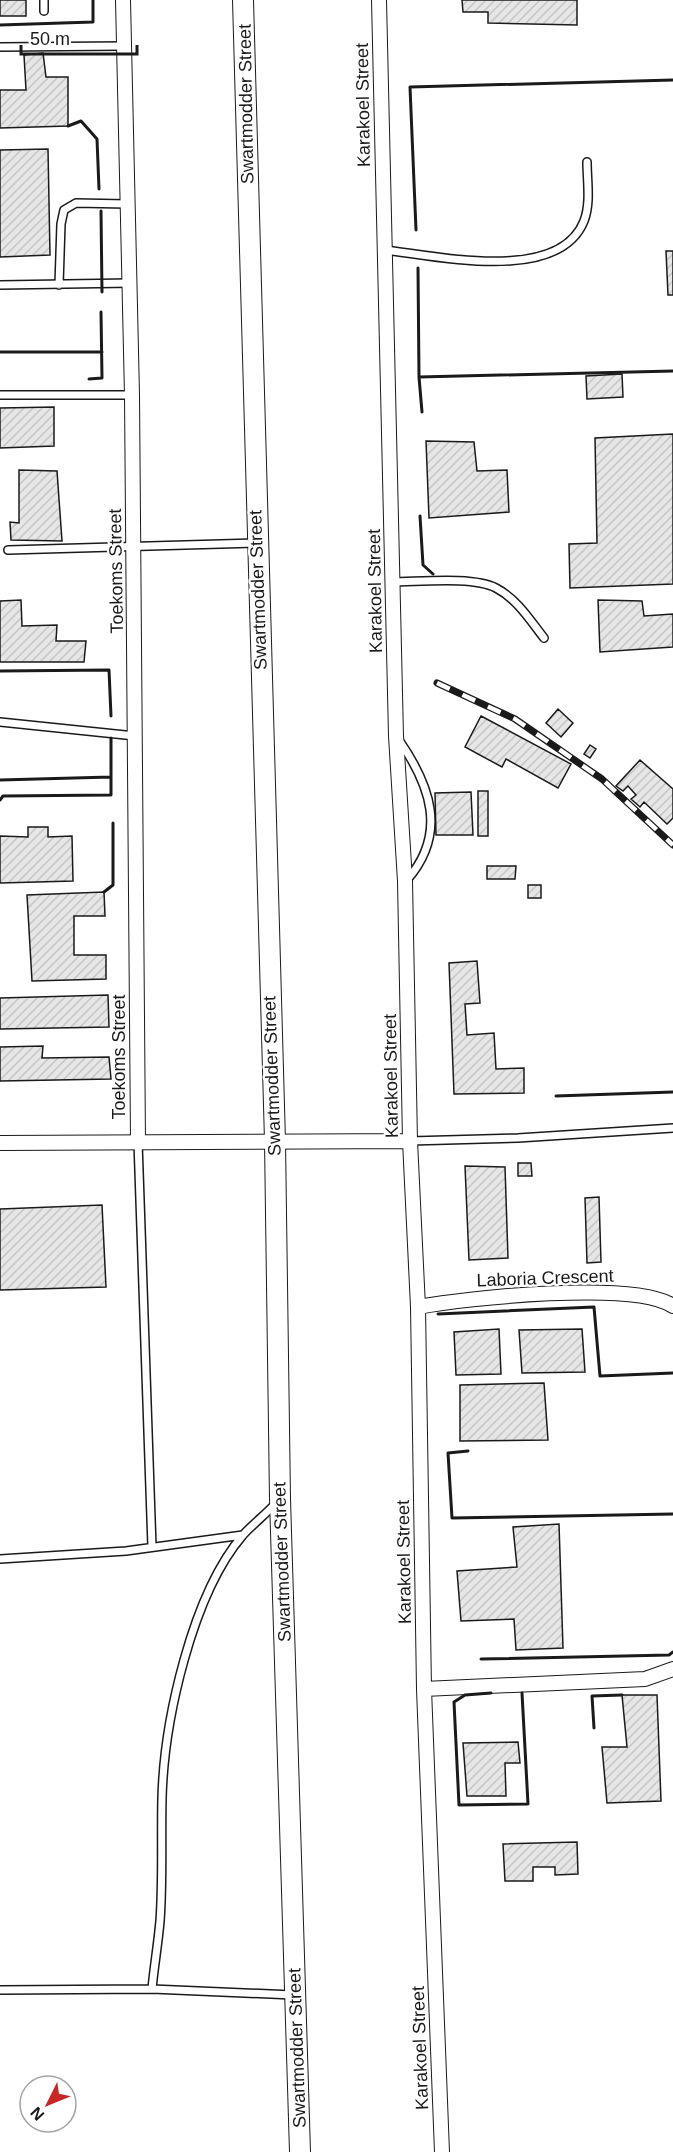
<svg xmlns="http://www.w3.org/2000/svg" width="673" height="2152" font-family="Arial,sans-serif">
	<defs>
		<pattern id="building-hatch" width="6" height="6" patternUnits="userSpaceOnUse" patternTransform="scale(1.5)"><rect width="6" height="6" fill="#e6e6e6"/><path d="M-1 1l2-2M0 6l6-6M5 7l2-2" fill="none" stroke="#c5c5c5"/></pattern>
	</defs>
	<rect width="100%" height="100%" fill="#fff"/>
	<path fill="url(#building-hatch)" stroke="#1a1a1a" stroke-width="1.5" d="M 0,0 L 26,0 L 26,16 L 0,16 Z
		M 462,0 L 577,0 L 577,25 L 488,23 L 488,12 L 463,12 Z
		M 43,53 L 46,77 L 68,77 L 68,126 L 0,128 L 0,90 L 26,90 L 24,55 Z
		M 48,149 L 50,255 L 0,257 L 0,150 Z
		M 666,251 L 673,251 L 673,295 L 668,295 Z
		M 622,374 L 623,397 L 587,399 L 586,376 Z
		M 54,407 L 54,446 L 0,448 L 0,408 Z
		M 673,434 L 673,584 L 570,588 L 569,544 L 597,543 L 595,438 Z
		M 426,441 L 474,442 L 477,471 L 507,470 L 509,512 L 429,518 Z
		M 19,470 L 57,471 L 62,541 L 11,540 L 10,522 L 19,523 Z
		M 21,600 L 22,626 L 57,625 L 56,641 L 86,641 L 84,662 L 0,662 L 0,601 Z
		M 598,600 L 642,601 L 644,616 L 673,614 L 673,647 L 600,652 Z
		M 558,709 L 573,723 L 561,737 L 546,723 Z
		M 481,716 L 571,764 L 558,788 L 506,759 L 502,767 L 465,747 Z
		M 590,745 L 596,749 L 590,758 L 584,754 Z
		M 640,760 L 673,789 L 673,818 L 667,824 L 644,802 L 640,807 L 631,799 L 636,795 L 628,786 L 623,791 L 616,786 Z
		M 478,791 L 488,791 L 488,836 L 478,836 Z
		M 471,792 L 473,835 L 436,835 L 435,793 Z
		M 28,827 L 48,827 L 48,837 L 72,836 L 73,881 L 0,883 L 0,836 L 28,837 Z
		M 487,866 L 516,866 L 515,879 L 487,879 Z
		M 528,885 L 541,885 L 541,898 L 528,898 Z
		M 104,892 L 105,916 L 74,916 L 74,955 L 106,955 L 106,979 L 32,981 L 27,895 Z
		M 477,961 L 480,1003 L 465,1004 L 467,1035 L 494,1033 L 496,1069 L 524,1068 L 524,1093 L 454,1094 L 449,963 Z
		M 108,995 L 109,1027 L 0,1029 L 0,998 Z
		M 43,1046 L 42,1058 L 109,1057 L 111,1079 L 0,1081 L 0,1047 Z
		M 518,1163 L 531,1163 L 532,1176 L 518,1176 Z
		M 465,1166 L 505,1167 L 508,1258 L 469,1260 Z
		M 599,1197 L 601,1262 L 587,1263 L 585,1198 Z
		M 102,1205 L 106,1287 L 0,1290 L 0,1209 Z
		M 499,1329 L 501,1374 L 456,1375 L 454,1332 Z
		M 582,1329 L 585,1372 L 522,1373 L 519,1330 Z
		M 544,1383 L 548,1440 L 460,1441 L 460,1385 Z
		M 559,1524 L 563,1648 L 516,1650 L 514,1619 L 461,1621 L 457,1571 L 517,1567 L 513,1527 Z
		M 622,1695 L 657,1695 L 661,1801 L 607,1803 L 602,1747 L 627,1747 Z
		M 518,1742 L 520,1763 L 505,1763 L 506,1796 L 467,1796 L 463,1743 Z
		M 577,1842 L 578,1874 L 555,1875 L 555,1867 L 533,1867 L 533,1881 L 505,1881 L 503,1844 Z"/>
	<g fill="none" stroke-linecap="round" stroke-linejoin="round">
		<defs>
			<path id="service" d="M 44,11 L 44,0
				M 0,47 L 125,46
				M 385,250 C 437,256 559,284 584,221 C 591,203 587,181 587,162
				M 0,285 L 131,283
				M 59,285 L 61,224 L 64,210 L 76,203 L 127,204
				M 0,395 L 132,395
				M 8,550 L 256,543
				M 392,582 C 419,582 473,576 496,588 C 517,599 530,620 544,638
				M 0,722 L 135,736
				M 399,740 C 430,785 448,833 407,880
				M 410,1141 L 518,1138 L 673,1128
				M 138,1142 L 152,1547
				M 0,1559 L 126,1551 L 243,1535
				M 152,1989 L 293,1995
				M 0,1990 L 152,1989 C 154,1967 158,1944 160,1921 C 163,1880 161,1839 162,1798 C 164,1721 192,1594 243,1535 C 253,1524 266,1514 276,1503"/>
			<path id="minor" d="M 123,0 L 132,395 L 138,1142
				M 379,0 L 396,736 L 405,881 L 410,1141 L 418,1307 L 424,1689 L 442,2152
				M 0,1143 L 410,1141
				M 418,1307 C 467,1298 634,1280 673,1306
				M 424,1689 L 645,1679 L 673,1669"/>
			<path id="secondary" d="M 243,0 L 275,1141 L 280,1499 L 300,2152"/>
		</defs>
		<use href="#service" stroke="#1a1a1a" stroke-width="10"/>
		<use href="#minor" stroke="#1a1a1a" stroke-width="16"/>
		<use href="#secondary" stroke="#1a1a1a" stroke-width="22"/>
		<use href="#service" stroke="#fff" stroke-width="7"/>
		<use href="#minor" stroke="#fff" stroke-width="14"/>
		<use href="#secondary" stroke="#fff" stroke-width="20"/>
		<defs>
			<path id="rail" d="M 437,683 L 515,719 L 602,779 L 673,845"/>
		</defs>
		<use href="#rail" stroke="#1a1a1a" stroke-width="7"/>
		<use href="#rail" stroke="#fff" stroke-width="4.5" stroke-dasharray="14" stroke-linecap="butt"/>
		<path stroke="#1a1a1a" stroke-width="3" d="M 0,25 L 93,22 L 93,0
			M 68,126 L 81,121 L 97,139 L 99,189
			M 101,211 L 102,292
			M 416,230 L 410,87 L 673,80
			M 418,268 L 419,377 L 673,371
			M 0,352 L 102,352
			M 419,377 L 422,412
			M 89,379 L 102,378 L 101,312
			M 420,516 L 423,565 L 433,574
			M 0,671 L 109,670 L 111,716
			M 0,780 L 111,777
			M 0,800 L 3,796 L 111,795 L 111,738
			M 104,892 L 113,885 L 113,823
			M 556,1096 L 673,1092
			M 438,1314 L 594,1307 L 600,1376 L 673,1373
			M 468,1451 L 448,1453 L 452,1518 L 673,1514
			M 481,1659 L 669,1655 L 673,1652
			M 491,1693 L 465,1695 L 454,1702 L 459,1805 L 528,1804 L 522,1693
			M 594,1728 L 592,1696 L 622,1695"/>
	</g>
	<g text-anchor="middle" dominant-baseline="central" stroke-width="4.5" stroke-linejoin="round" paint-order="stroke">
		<g font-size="18" fill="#1a1a1a" stroke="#fff">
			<text transform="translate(246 104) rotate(-91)">Swartmodder Street</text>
			<text transform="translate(363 105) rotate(-91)">Karakoel Street</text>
			<text transform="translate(116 571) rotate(-91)">Toekoms Street</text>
			<text transform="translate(258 590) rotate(-92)">Swartmodder Street</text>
			<text transform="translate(375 591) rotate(-91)">Karakoel Street</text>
			<text transform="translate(119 1057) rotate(-90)">Toekoms Street</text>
			<text transform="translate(272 1076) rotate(-92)">Swartmodder Street</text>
			<text transform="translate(391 1076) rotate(-91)">Karakoel Street</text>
			<text transform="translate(545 1278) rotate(-2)">Laboria Crescent</text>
			<text transform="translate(282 1562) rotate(-92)">Swartmodder Street</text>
			<text transform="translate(404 1562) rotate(-91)">Karakoel Street</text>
			<text transform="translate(297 2048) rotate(-92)">Swartmodder Street</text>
			<text transform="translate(420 2048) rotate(-92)">Karakoel Street</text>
		</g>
	</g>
	<g transform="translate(48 2104) rotate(227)"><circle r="28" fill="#ffffff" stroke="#a3a3a3" stroke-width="1.5"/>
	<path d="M0-4.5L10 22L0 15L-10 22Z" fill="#c62828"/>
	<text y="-9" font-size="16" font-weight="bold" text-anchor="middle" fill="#1a1a1a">N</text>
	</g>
	<path d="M21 45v9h116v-9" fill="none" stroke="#1a1a1a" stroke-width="3"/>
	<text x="30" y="45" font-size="18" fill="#1a1a1a" stroke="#ffffff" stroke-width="4.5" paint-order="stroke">50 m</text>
</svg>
